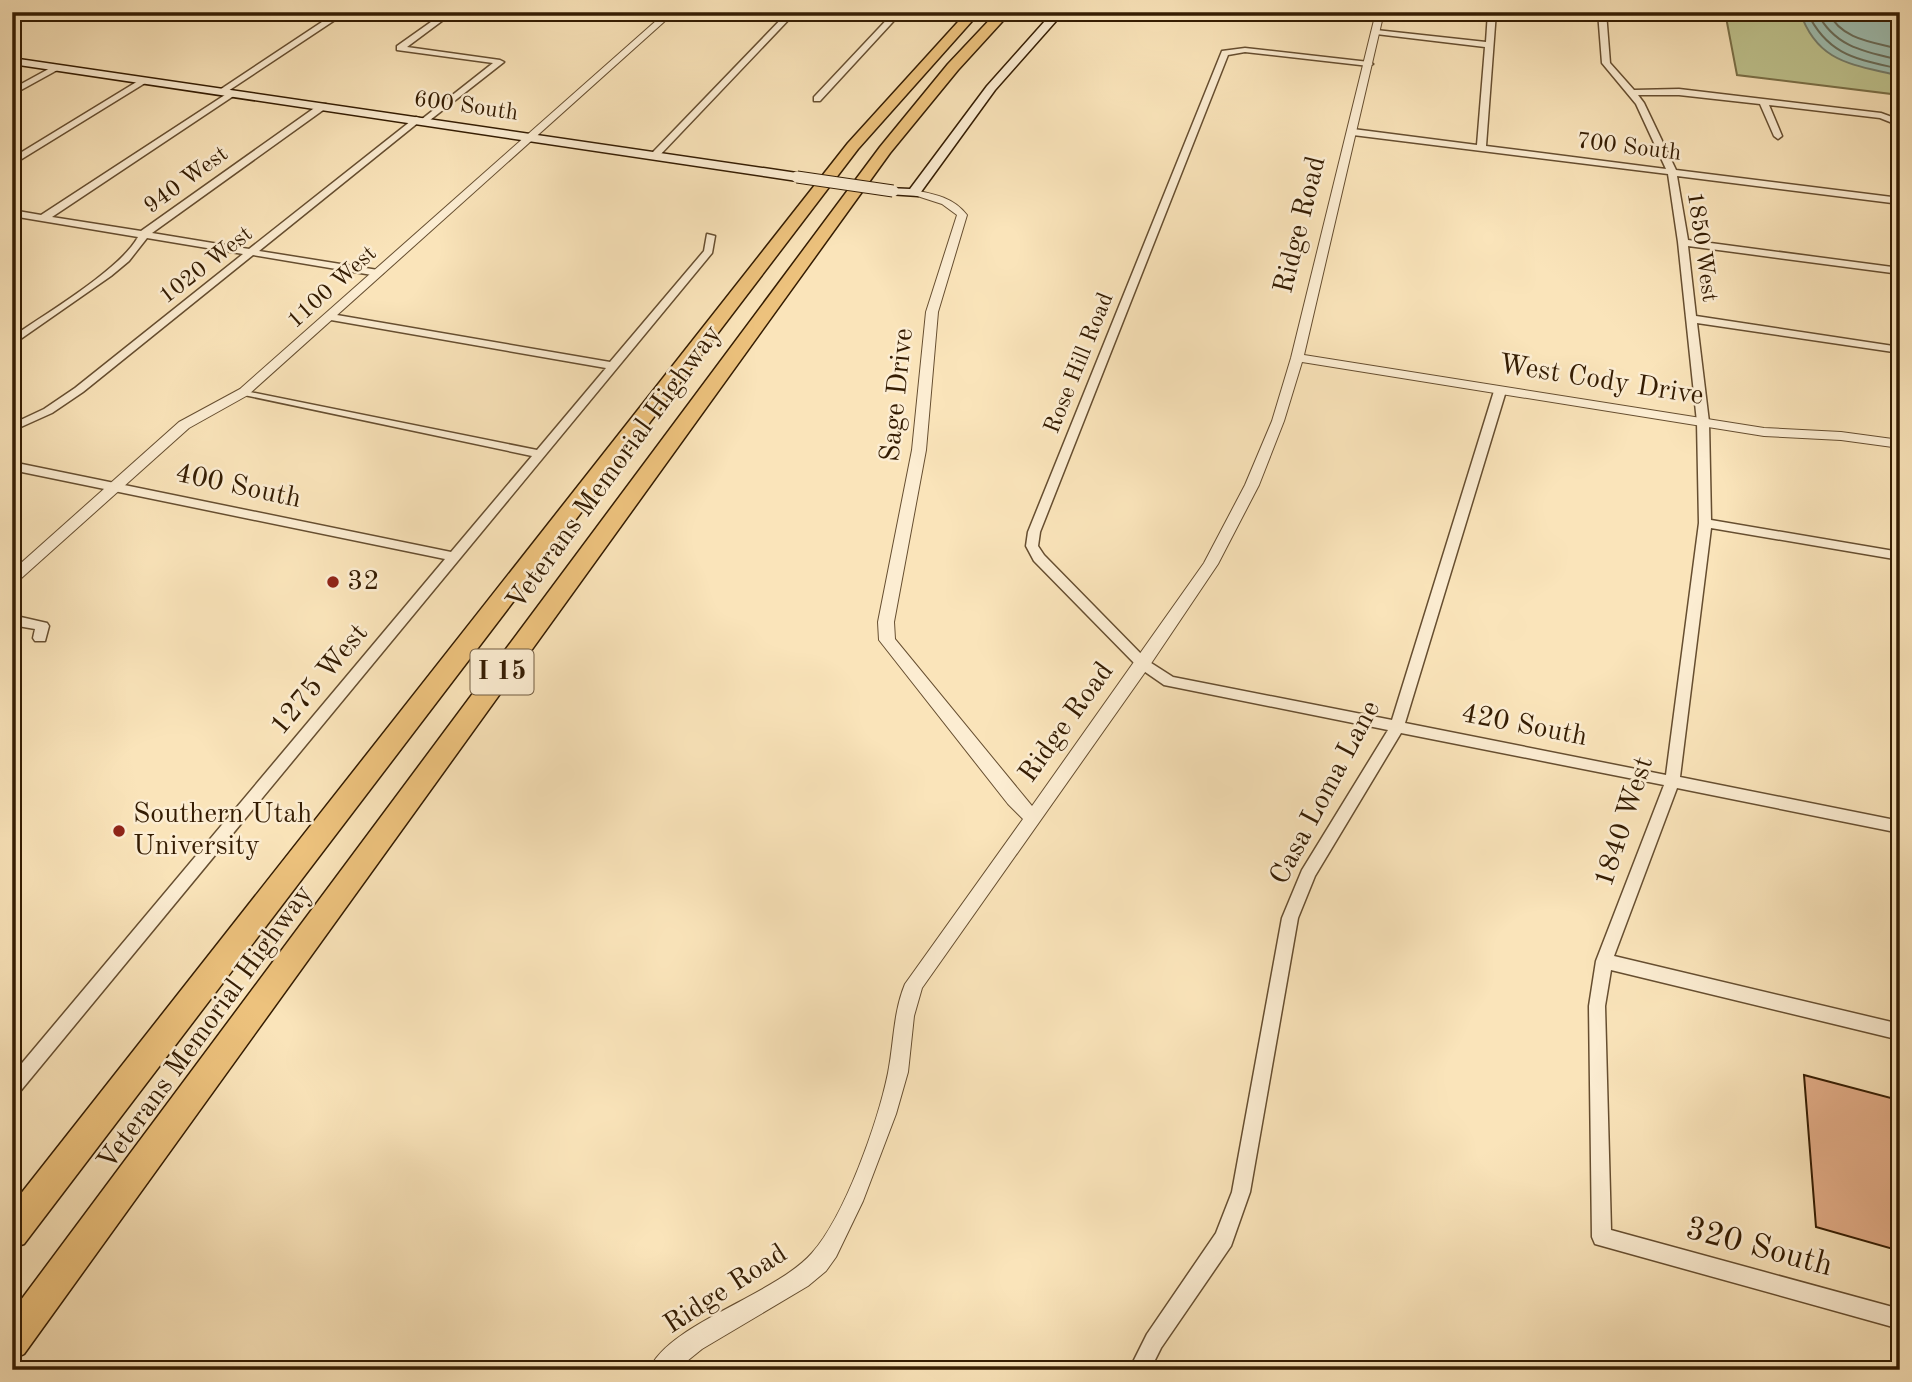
<svg xmlns="http://www.w3.org/2000/svg" width="1912" height="1382" font-family="'Old Standard TT',serif">
	<rect width="100%" height="100%" fill="#fae4ba"/>
	<filter id="stains"><feTurbulence type="fractalNoise" baseFrequency=".00286" numOctaves="4"/><feColorMatrix values="0 0 0 0 .2 0 0 0 0 .09 0 0 0 0 .02 0 0 0 .5 -.17"/></filter>
	<radialGradient id="worn" r=".72"><stop offset=".6" stop-color="#630" stop-opacity="0"/><stop offset="1" stop-color="#630" stop-opacity=".3"/></radialGradient>
	<path fill="#bfc48f" stroke="#7a7048" stroke-width="2" d="M 1725,12 L 1900,12 L 1900,95 L 1737,75 Z"/>
	<path fill="#9ebeb1" stroke="#747d6b" stroke-width="2" d="M 1800,12 L 1900,12 L 1900,76 C 1853,64 1818,64 1800,12 Z"/>
	<g fill="none" stroke-linecap="round" stroke-linejoin="round">
		<path stroke="#696d5a" stroke-width="2" d="M 1807,12 C 1828,56 1857,59 1900,69
			M 1817,12 C 1834,47 1865,52 1900,60
			M 1828,12 C 1842,40 1872,42 1900,49"/>
	</g>
	<path fill="#e4ae89" stroke="#341c02" stroke-width="2" d="M 1804,1075 L 1891,1098 L 1900,1167 L 1900,1251 L 1816,1227 Z"/>
	<g fill="none" stroke-linecap="round" stroke-linejoin="round">
		<defs>
			<path id="minor" d="M 337,12 L 347,12 L 225,93 L 218,91 Z
				M 445,12 L 454,12 L 407,47 L 500,60 L 504,62 L 425,124 L 421,121 L 422,119 L 493,63 L 397,50 L 397,46 Z
				M 788,12 L 796,12 L 659,156 L 653,156 L 653,152 Z
				M 894,12 L 902,12 L 820,101 L 814,101 L 814,97 Z
				M 1488,12 L 1496,12 L 1486,146 L 1666,169 L 1636,104 L 1602,63 L 1598,12 L 1606,12 L 1610,63 L 1634,90 L 1679,89 L 1881,113 L 1900,120 L 1900,126 L 1880,118 L 1769,105 L 1782,136 L 1778,139 L 1774,136 L 1760,104 L 1679,95 L 1638,95 L 1644,103 L 1676,170 L 1900,198 L 1900,204 L 1677,176 L 1688,240 L 1900,268 L 1900,274 L 1688,246 L 1696,316 L 1900,347 L 1900,353 L 1697,323 L 1709,422 L 1711,520 L 1900,552 L 1900,560 L 1711,528 L 1680,777 L 1900,821 L 1900,833 L 1677,788 L 1614,956 L 1900,1024 L 1900,1040 L 1611,970 L 1605,1006 L 1611,1230 L 1900,1309 L 1900,1329 L 1595,1244 L 1592,1237 L 1589,1006 L 1596,961 L 1664,785 L 1401,733 L 1315,876 L 1298,918 L 1250,1192 L 1231,1246 L 1161,1348 L 1150,1370 L 1129,1370 L 1147,1334 L 1216,1233 L 1232,1192 L 1282,918 L 1302,870 L 1388,730 L 1164,685 L 1138,667 L 1034,561 L 1026,546 L 1028,532 L 1222,51 L 1245,48 L 1369,62 L 1373,64 L 1369,66 L 1245,52 L 1228,55 L 1040,532 L 1038,546 L 1044,555 L 1148,661 L 1173,677 L 1392,720 L 1494,391 L 1500,388 L 1504,389 L 1506,391 L 1405,723 L 1666,775 L 1699,523 L 1697,422 L 1678,242 L 1668,174 L 1353,135 L 1349,132 L 1353,129 L 1477,145 L 1485,47 L 1376,34 L 1372,32 L 1376,30 L 1486,42 Z
				M 54,66 L 61,68 L 12,95 L 12,89 Z
				M 143,78 L 150,80 L 12,165 L 12,158 Z
				M 231,91 L 238,93 L 52,217 L 141,231 L 320,104 L 326,104 L 326,108 L 152,233 L 249,249 L 416,117 L 419,118 L 419,122 L 259,251 L 378,270 L 383,273 L 378,276 L 253,255 L 83,392 L 52,413 L 12,431 L 12,424 L 44,409 L 75,388 L 243,254 L 147,238 L 129,261 L 111,276 L 12,345 L 12,337 C 45,314 120,270 138,237 L 12,216 L 12,210 L 41,215 Z
				M 707,234 L 715,236 L 712,253 L 18,1094 L 12,1096 L 12,1075 L 445,559 L 12,470 L 12,462 L 451,552 L 532,456 L 244,395 L 240,394 L 240,390 L 537,450 L 606,368 L 331,320 L 326,317 L 331,314 L 610,362 L 704,251 Z
				M 12,615 L 47,623 L 49,626 L 45,641 L 35,641 L 33,638 L 35,629 L 12,625 Z"/>
			<path id="tertiary" d="M 666,12 L 675,12 L 248,395 L 189,428 L 17,582 L 12,584 L 12,571 L 179,422 L 240,389 Z
				M 1376,12 L 1384,12 L 1304,355 L 1764,428 L 1841,432 L 1900,440 L 1900,448 L 1841,440 L 1764,436 L 1302,362 L 1284,421 L 1259,485 L 1218,564 L 1148,668 L 922,988 L 914,1016 L 908,1072 L 896,1114 L 863,1201 L 836,1257 L 826,1271 L 808,1286 L 702,1349 L 676,1370 L 649,1370 C 668,1324 775,1295 812,1253 C 845,1216 878,1122 888,1073 C 894,1043 893,1013 905,984 L 1023,819 L 1008,804 L 879,640 L 878,622 L 912,450 L 926,312 L 957,215 L 942,204 L 908,193 L 913,190 C 934,194 953,197 967,215 L 938,312 L 926,450 L 894,622 L 895,639 L 1032,806 L 1204,563 L 1245,485 L 1272,421 L 1291,358 Z"/>
			<path id="secondary" d="M 1053,12 L 1064,12 L 995,90 L 918,196 L 888,194 L 888,188 L 910,189 L 987,86 Z
				M 12,58 L 797,173 L 803,177 L 797,181 L 12,64 Z"/>
			<path id="motorway" d="M 967,12 L 980,12 L 858,149 L 24,1244 L 12,1248 L 12,1205 L 848,143 Z
				M 997,12 L 1011,12 L 958,70 L 890,153 L 24,1354 L 12,1360 L 12,1312 L 880,147 L 948,64 Z"/>
		</defs>
		<use href="#minor" stroke="#664e30" stroke-width="3"/>
		<use href="#tertiary" stroke="#664e30" stroke-width="2"/>
		<use href="#secondary" stroke="#341c02" stroke-width="3"/>
		<use href="#motorway" stroke="#341c02" stroke-width="3"/>
		<use href="#minor" fill="#fcedd2" fill-rule="evenodd"/>
		<use href="#tertiary" fill="#fcedd2" fill-rule="evenodd"/>
		<use href="#secondary" fill="#fcedd2" fill-rule="evenodd"/>
		<use href="#motorway" fill="#edc27d" fill-rule="evenodd"/>
		<defs>
			<path id="secondary-bridge" d="M 797,177 L 893,191"/>
		</defs>
		<use href="#secondary-bridge" stroke="#341c02" stroke-width="13" stroke-linecap="butt"/>
		<use href="#secondary-bridge" stroke="#fcedd2" stroke-width="11"/>
	</g>
	<g fill="#8f2418" stroke="#fcedd2" stroke-width="2.5">
		<circle cx="333" cy="582" r="7"/>
		<circle cx="119" cy="831" r="7"/>
	</g>
	<g text-anchor="middle" dominant-baseline="central" stroke-width="5" stroke-linejoin="round" paint-order="stroke">
		<g font-size="23" fill="#341c02" stroke="#fcedd2">
			<text transform="translate(466 106) rotate(8)">600 South</text>
			<text transform="translate(1629 147) rotate(7)">700 South</text>
			<text transform="translate(186 180) rotate(-36)">940 West</text>
			<text transform="translate(1702 247) rotate(82)">1850 West</text>
			<text transform="translate(206 265) rotate(-38)">1020 West</text>
			<text transform="translate(332 287) rotate(-42)">1100 West</text>
			<text transform="translate(1079 363) rotate(-68)">Rose Hill Road</text>
		</g>
		<rect fill="#fcedd2" stroke="#705b40" stroke-width="2" x="470.5" y="649.5" width="63" height="45" rx="5"/>
		<g font-size="26" font-weight="bold" fill="#341c02">
			<text x="502" y="672">I 15</text>
		</g>
		<g font-size="28" fill="#341c02" stroke="#fcedd2">
			<text transform="translate(1301 225) rotate(-76)">Ridge Road</text>
			<text transform="translate(1601 381) rotate(9)">West Cody Drive</text>
			<text transform="translate(898 395) rotate(-84)">Sage Drive</text>
			<text transform="translate(615 468) rotate(-54)">Veterans Memorial Highway</text>
			<text transform="translate(238 487) rotate(12)">400 South</text>
			<text transform="translate(320 680) rotate(-50)">1275 West</text>
			<text transform="translate(1067 723) rotate(-54)">Ridge Road</text>
			<text transform="translate(1524 726) rotate(11)">420 South</text>
			<text transform="translate(1326 793) rotate(-62)">Casa Loma Lane</text>
			<text transform="translate(1625 822) rotate(-72)">1840 West</text>
			<text transform="translate(206 1028) rotate(-54)">Veterans Memorial Highway</text>
			<text transform="translate(726 1290) rotate(-33)">Ridge Road</text>
		</g>
		<g font-size="28" fill="#341c02" stroke="#fcedd2" text-anchor="start">
			<text x="347" y="582">32</text>
			<text x="133" y="815">Southern Utah<tspan x="133" dy="32">University</tspan></text>
		</g>
		<g font-size="33" fill="#341c02" stroke="#fcedd2">
			<text transform="translate(1759 1248) rotate(15)">320 South</text>
		</g>
	</g>
	<rect width="1912" height="1382" fill="none" stroke="#fae4ba" stroke-width="42"/>
	<rect x="14" y="14" width="1884" height="1354" fill="none" stroke="#341c02" stroke-width="3.5"/>
	<rect x="21" y="21" width="1870" height="1340" fill="none" stroke="#341c02" stroke-width="2"/>
	<rect width="100%" height="100%" filter="url(#stains)"/>
	<rect width="100%" height="100%" fill="url(#worn)"/>
</svg>
